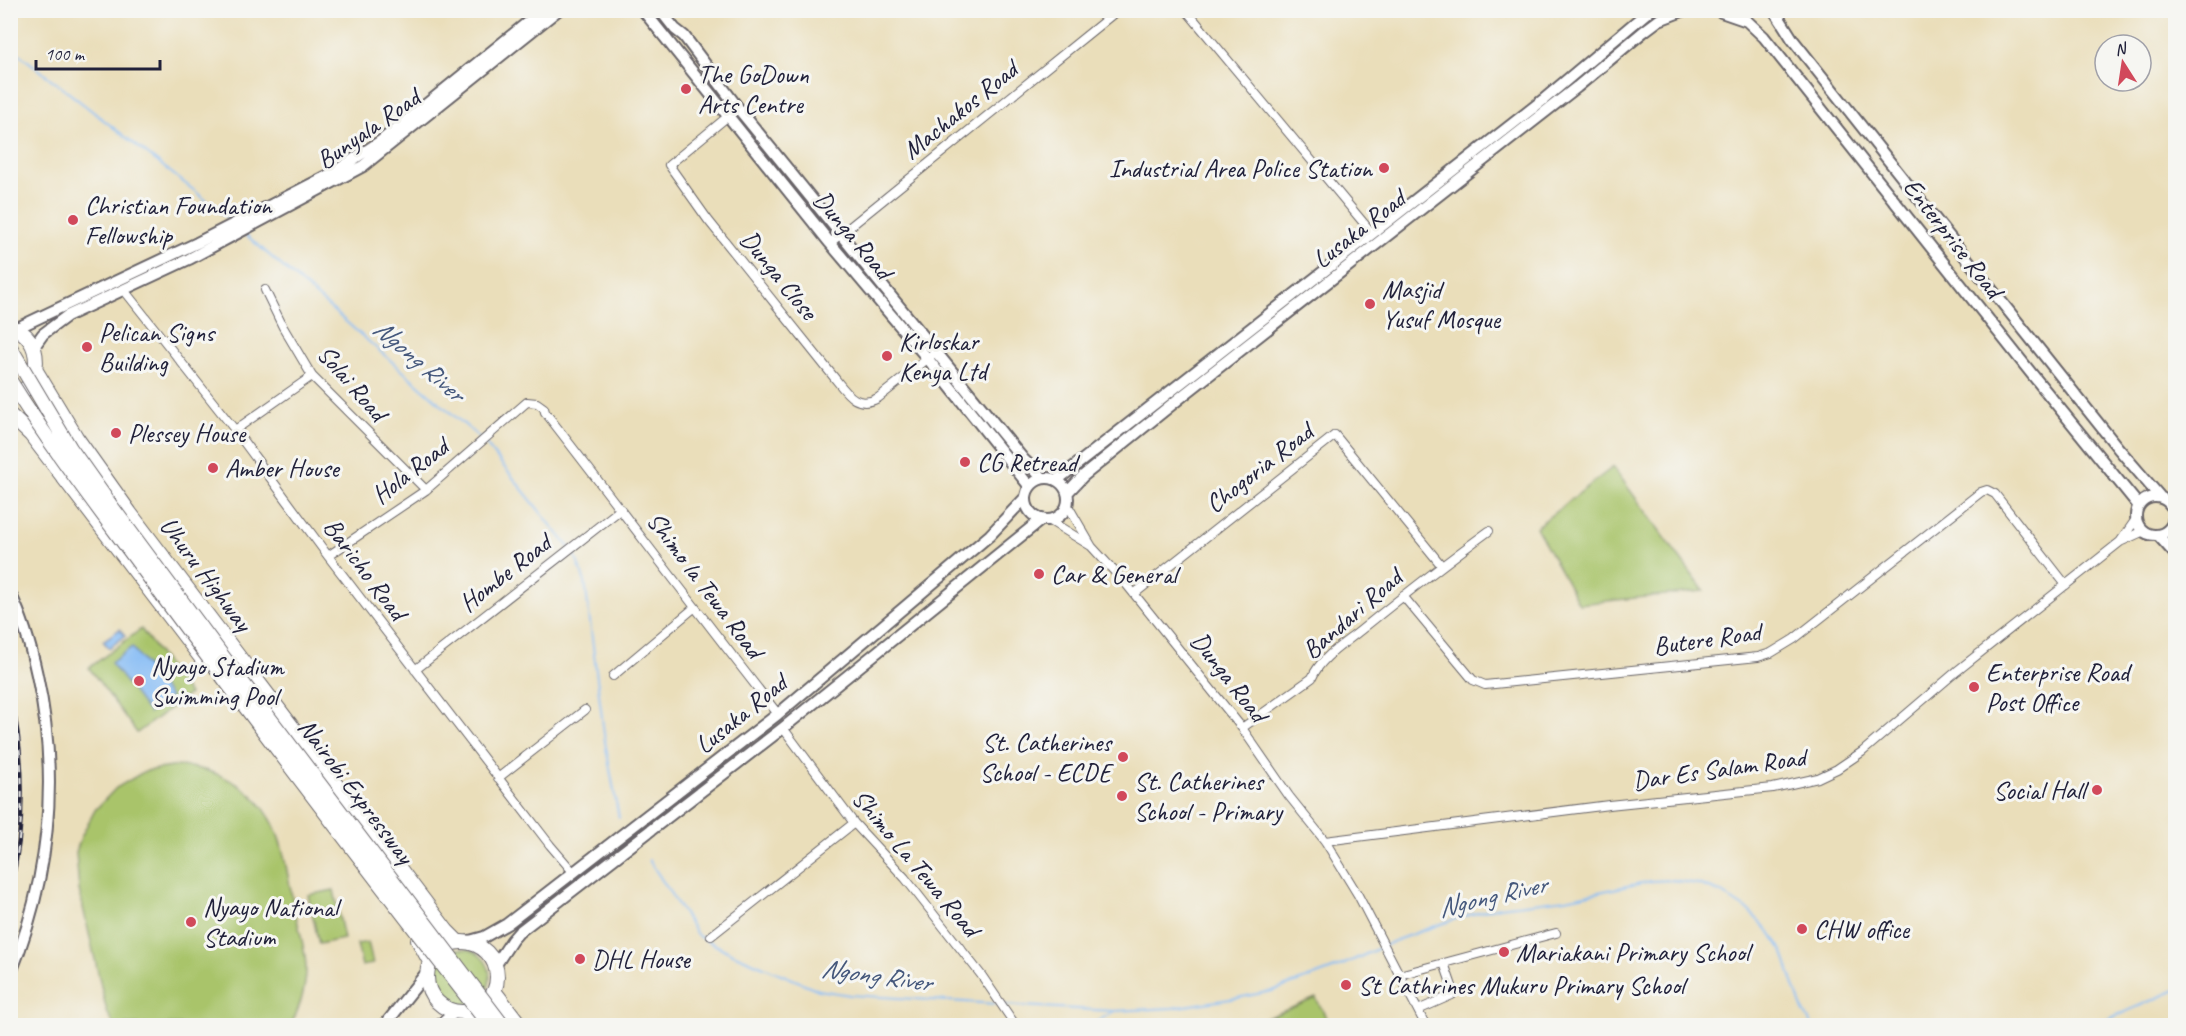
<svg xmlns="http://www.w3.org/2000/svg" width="2186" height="1036" font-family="Caveat,sans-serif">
	<rect width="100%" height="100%" fill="#f6f6f2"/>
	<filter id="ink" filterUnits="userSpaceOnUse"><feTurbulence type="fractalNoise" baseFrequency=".0167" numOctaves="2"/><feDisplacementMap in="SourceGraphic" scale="12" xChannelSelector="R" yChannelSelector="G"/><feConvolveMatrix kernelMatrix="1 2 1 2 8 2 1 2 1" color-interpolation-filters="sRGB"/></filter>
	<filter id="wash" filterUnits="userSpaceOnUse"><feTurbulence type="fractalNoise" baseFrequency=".008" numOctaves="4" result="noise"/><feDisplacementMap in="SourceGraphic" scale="24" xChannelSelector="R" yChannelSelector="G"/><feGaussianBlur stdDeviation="1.35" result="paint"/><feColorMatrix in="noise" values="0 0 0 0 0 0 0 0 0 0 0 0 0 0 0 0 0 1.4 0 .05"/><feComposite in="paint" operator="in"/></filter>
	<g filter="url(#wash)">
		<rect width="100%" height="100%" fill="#eadeba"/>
		<path fill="#a9c46b" stroke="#667353" stroke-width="1.5" d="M 1613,467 L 1704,591 L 1579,604 L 1536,527 Z
			M 141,629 L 189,694 L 137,733 L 89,668 Z
			M 179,766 C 215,768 252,786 270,818 C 285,843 288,882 295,911 C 299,929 306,950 306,969 C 306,990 300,1007 291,1025 L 114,1025 L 107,1012 L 79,890 L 76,852 L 81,837 L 95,810 L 116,788 L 145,771 Z
			M 334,890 L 344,939 L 319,944 L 308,895 Z
			M 368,942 L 373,964 L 362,966 L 357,944 Z
			M434 977a28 28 0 1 1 56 0a28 28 0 1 1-56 0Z
			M 1316,998 L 1330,1025 L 1267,1025 L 1264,1019 Z"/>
		<path fill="#86bcf5" stroke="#546f98" stroke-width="1.5" d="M 120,629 L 125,636 L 109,648 L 103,641 Z
			M 132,647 L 170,697 L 149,713 L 111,663 Z"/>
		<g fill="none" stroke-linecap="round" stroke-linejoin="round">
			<path stroke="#86bcf5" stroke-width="2" d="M 10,47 L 196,192 L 232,222
				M 245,234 L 481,439
				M 485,443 L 575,555 L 585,582 L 605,742 L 619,818
				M 649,860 L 698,936 L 733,954 L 819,990 L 850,995 L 998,1004
				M 1003,1005 L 1114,1011 L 1172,1008 L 1237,998 L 1272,991 L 1306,979 L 1338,967 L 1399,939 L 1455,919 L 1499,907 L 1566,899 L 1651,881 L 1673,880 L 1698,884 L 1720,892 L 1749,911 L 1769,931 L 1782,950 L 1801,1006 L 1812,1026
				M 1090,1026 L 1114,1011
				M 2092,1026 L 2176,990"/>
		</g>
	</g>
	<g filter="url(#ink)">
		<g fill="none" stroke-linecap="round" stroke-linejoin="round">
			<defs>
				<path id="street" d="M 1186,10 L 1372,233
					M 738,108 L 669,165 L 708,220 L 833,376 C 846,392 856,410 878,398 L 931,356
					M 830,243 L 1118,10
					M 124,290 L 235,430 L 328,556 L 550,845 L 574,873
					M 265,290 L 283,327 L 312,376 L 426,490
					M 235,430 L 312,376
					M 1067,504 L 1092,547 L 1127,585 L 1242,728 L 1289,796 L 1325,841 L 1358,895 L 1426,1026
					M 1047,519 L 1091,546
					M 2122,541 L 2144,531
					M 328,556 L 426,490 L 527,402 L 537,403 L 544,408 L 545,412 C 623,512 699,614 778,714
					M 1134,594 L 1335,435 L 1442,566
					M 1403,596 L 1473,680 L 1485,685 L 1758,657 L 1771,653 L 1794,639 L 1981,492 L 1987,490 L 1995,494 L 2066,585
					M 415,670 L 621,509
					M 613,676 L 694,608
					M 783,728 L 854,823 L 905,878 L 982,976 L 1016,1026
					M 1242,728 L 1312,678 C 1320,658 1344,644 1361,630 C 1403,596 1445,563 1489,531
					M 498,778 L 585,710
					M 1325,841 L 1609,805 L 1773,788 L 1818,778 L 1837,769 L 1862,752 L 1957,671 L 2120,542 L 2136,519
					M 711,936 L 854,823
					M 1399,975 L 1556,933
					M 1418,1010 L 1452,995 L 1452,986 L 1444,963"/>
				<path id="secondary" d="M 643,10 L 830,243 L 928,359 L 1030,487
					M 660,10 L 675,29 L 684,36 L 738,108 L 1023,459 L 1043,478
					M 1774,10 L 1793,40 L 1912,190 L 2118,448 L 2161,498
					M 1721,12 L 1747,21 L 1764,37 L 2031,373 L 2139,506
					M 15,329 L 197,243 L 333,173 L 381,141 L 543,10
					M 33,348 L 43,334 L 67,316 L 189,259 L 363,166 L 558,10
					M1026 499a21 21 0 1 1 42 0a21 21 0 1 1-42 0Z
					M 1057,480 L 1543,100 L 1650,10
					M 1067,493 L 1083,476 L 1186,393 L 1577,87 L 1643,32 L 1659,20 L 1685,10
					M2136 516a19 19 0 1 1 38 0a19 19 0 1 1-38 0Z
					M 2158,535 L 2176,555
					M 10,593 C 23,619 31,647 37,675 C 60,779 50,877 10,975
					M 466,942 L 484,937 L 507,924 L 778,714 L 990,535 L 1026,497
					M 495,966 L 512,940 L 519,932 L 783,728 L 1042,519
					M 384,1026 L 427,972
					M 439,1026 L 456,1011"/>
				<path id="highway" d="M 10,327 C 46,336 43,388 10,399
					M 36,371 L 76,437 L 130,513 L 447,931 L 458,942
					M 10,415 L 31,435 L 205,663
					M 418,940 L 430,962
					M427 977a35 35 0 1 1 70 0a35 35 0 1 1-70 0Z
					M 494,991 L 521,1026
					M 464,1012 L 478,1026"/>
			</defs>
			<use href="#street" stroke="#686467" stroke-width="10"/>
			<use href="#secondary" stroke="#686467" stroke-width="14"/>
			<use href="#highway" stroke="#686467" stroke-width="16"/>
			<use href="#street" stroke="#fff" stroke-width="8"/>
			<use href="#secondary" stroke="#fff" stroke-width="10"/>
			<use href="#highway" stroke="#fff" stroke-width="14"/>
			<defs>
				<path id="rail" d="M 10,694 C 25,756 26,826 10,889"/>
			</defs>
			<use href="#rail" stroke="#22223b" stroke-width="4.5"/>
			<use href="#rail" stroke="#f6f6f2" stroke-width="2" stroke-dasharray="7" stroke-linecap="butt"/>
			<defs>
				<path id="highway-bridge" d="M 10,347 L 70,448 L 111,506 L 223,657 L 503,1026
					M 10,381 C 58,458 115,529 168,603 C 273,745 381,886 490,1026"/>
			</defs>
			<use href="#highway-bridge" stroke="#686467" stroke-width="16" stroke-linecap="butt"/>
			<use href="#highway-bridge" stroke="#fff" stroke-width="14"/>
		</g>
	</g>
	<g fill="#d1495b" stroke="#f6f6f2" stroke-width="2">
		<circle cx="686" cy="89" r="6"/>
		<circle cx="1384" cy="168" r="6"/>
		<circle cx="73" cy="220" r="6"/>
		<circle cx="1370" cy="304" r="6"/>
		<circle cx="87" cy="347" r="6"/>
		<circle cx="887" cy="356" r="6"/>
		<circle cx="116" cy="433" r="6"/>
		<circle cx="965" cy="462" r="6"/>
		<circle cx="213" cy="468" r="6"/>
		<circle cx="1039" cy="574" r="6"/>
		<circle cx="139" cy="681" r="6"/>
		<circle cx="1974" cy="687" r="6"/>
		<circle cx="1123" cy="757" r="6"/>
		<circle cx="2097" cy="790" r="6"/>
		<circle cx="1122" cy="796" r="6"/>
		<circle cx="191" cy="922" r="6"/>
		<circle cx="1802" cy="929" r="6"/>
		<circle cx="1504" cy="952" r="6"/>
		<circle cx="580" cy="959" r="6"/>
		<circle cx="1346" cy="985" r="6"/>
	</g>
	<g text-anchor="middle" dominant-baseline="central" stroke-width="6" stroke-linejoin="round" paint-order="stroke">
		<g font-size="26" fill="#22223b" stroke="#f6f6f2" text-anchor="start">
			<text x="698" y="74">The GoDown<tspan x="698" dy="30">Arts Centre</tspan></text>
			<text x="1372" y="168" text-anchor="end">Industrial Area Police Station</text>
			<text x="85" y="205">Christian Foundation<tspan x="85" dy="30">Fellowship</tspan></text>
			<text x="1382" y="289">Masjid<tspan x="1382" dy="30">Yusuf Mosque</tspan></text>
			<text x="99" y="332">Pelican Signs<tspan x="99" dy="30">Building</tspan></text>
			<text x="899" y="341">Kirloskar<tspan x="899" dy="30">Kenya Ltd</tspan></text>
			<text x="128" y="433">Plessey House</text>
			<text x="977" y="462">CG Retread</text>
			<text x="225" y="468">Amber House</text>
			<text x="1051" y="574">Car &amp; General</text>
			<text x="151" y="666">Nyayo Stadium<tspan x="151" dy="30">Swimming Pool</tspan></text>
			<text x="1986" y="672">Enterprise Road<tspan x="1986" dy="30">Post Office</tspan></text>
			<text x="1111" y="742" text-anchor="end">St. Catherines<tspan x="1111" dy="30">School - ECDE</tspan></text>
			<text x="1134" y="781">St. Catherines<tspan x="1134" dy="30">School - Primary</tspan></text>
			<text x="2085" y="790" text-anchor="end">Social Hall</text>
			<text x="203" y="907">Nyayo National<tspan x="203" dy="30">Stadium</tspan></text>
			<text x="1814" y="929">CHW office</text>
			<text x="1516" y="952">Mariakani Primary School</text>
			<text x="592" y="959">DHL House</text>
			<text x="1358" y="985">St Cathrines Mukuru Primary School</text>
		</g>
		<g font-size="26" fill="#22223b" stroke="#f6f6f2">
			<text transform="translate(960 110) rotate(-39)">Machakos Road</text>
			<text transform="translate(368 129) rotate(-35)">Bunyala Road</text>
			<text transform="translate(1359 229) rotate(-38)">Lusaka Road</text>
			<text transform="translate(853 235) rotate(50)">Dunga Road</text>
			<text transform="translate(1953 238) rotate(52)">Enterprise Road</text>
			<text transform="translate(779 275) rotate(51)">Dunga Close</text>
			<text transform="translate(352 383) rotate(49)">Solai Road</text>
			<text transform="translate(1259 468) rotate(-38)">Chogoria Road</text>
			<text transform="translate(410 471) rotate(-38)">Hola Road</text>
			<text transform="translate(365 569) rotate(53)">Baricho Road</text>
			<text transform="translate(505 573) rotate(-38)">Hombe Road</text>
			<text transform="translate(206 574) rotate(53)">Uhuru Highway</text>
			<text transform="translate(705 585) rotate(53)">Shimo la Tewa Road</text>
			<text transform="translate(1352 614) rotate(-41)">Bandari Road</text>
			<text transform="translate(1707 639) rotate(-8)">Butere Road</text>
			<text transform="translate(1229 677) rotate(52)">Dunga Road</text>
			<text transform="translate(741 714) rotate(-39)">Lusaka Road</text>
			<text transform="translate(1719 769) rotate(-8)">Dar Es Salam Road</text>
			<text transform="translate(356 791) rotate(53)">Nairobi Expressway</text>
			<text transform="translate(916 863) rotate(50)">Shimo La Tewa Road</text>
		</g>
		<g font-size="27" font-style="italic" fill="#45587c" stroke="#f6f6f2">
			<text transform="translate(419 360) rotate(41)">Ngong River</text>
			<text transform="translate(1492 896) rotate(-13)">Ngong River</text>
			<text transform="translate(876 975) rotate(8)">Ngong River</text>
		</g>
	</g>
	<rect width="2186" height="1036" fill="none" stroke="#f6f6f2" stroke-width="36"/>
	<g transform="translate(2123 63) rotate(348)"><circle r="28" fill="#f6f6f2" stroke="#a1a1a9" stroke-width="1.5"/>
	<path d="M0-4.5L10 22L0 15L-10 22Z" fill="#d1495b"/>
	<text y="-9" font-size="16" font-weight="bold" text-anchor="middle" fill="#22223b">N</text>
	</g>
	<path d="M36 60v9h124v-9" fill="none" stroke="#22223b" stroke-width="3"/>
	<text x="45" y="60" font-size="18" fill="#22223b" stroke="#f6f6f2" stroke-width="4.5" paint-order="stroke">100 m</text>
</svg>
